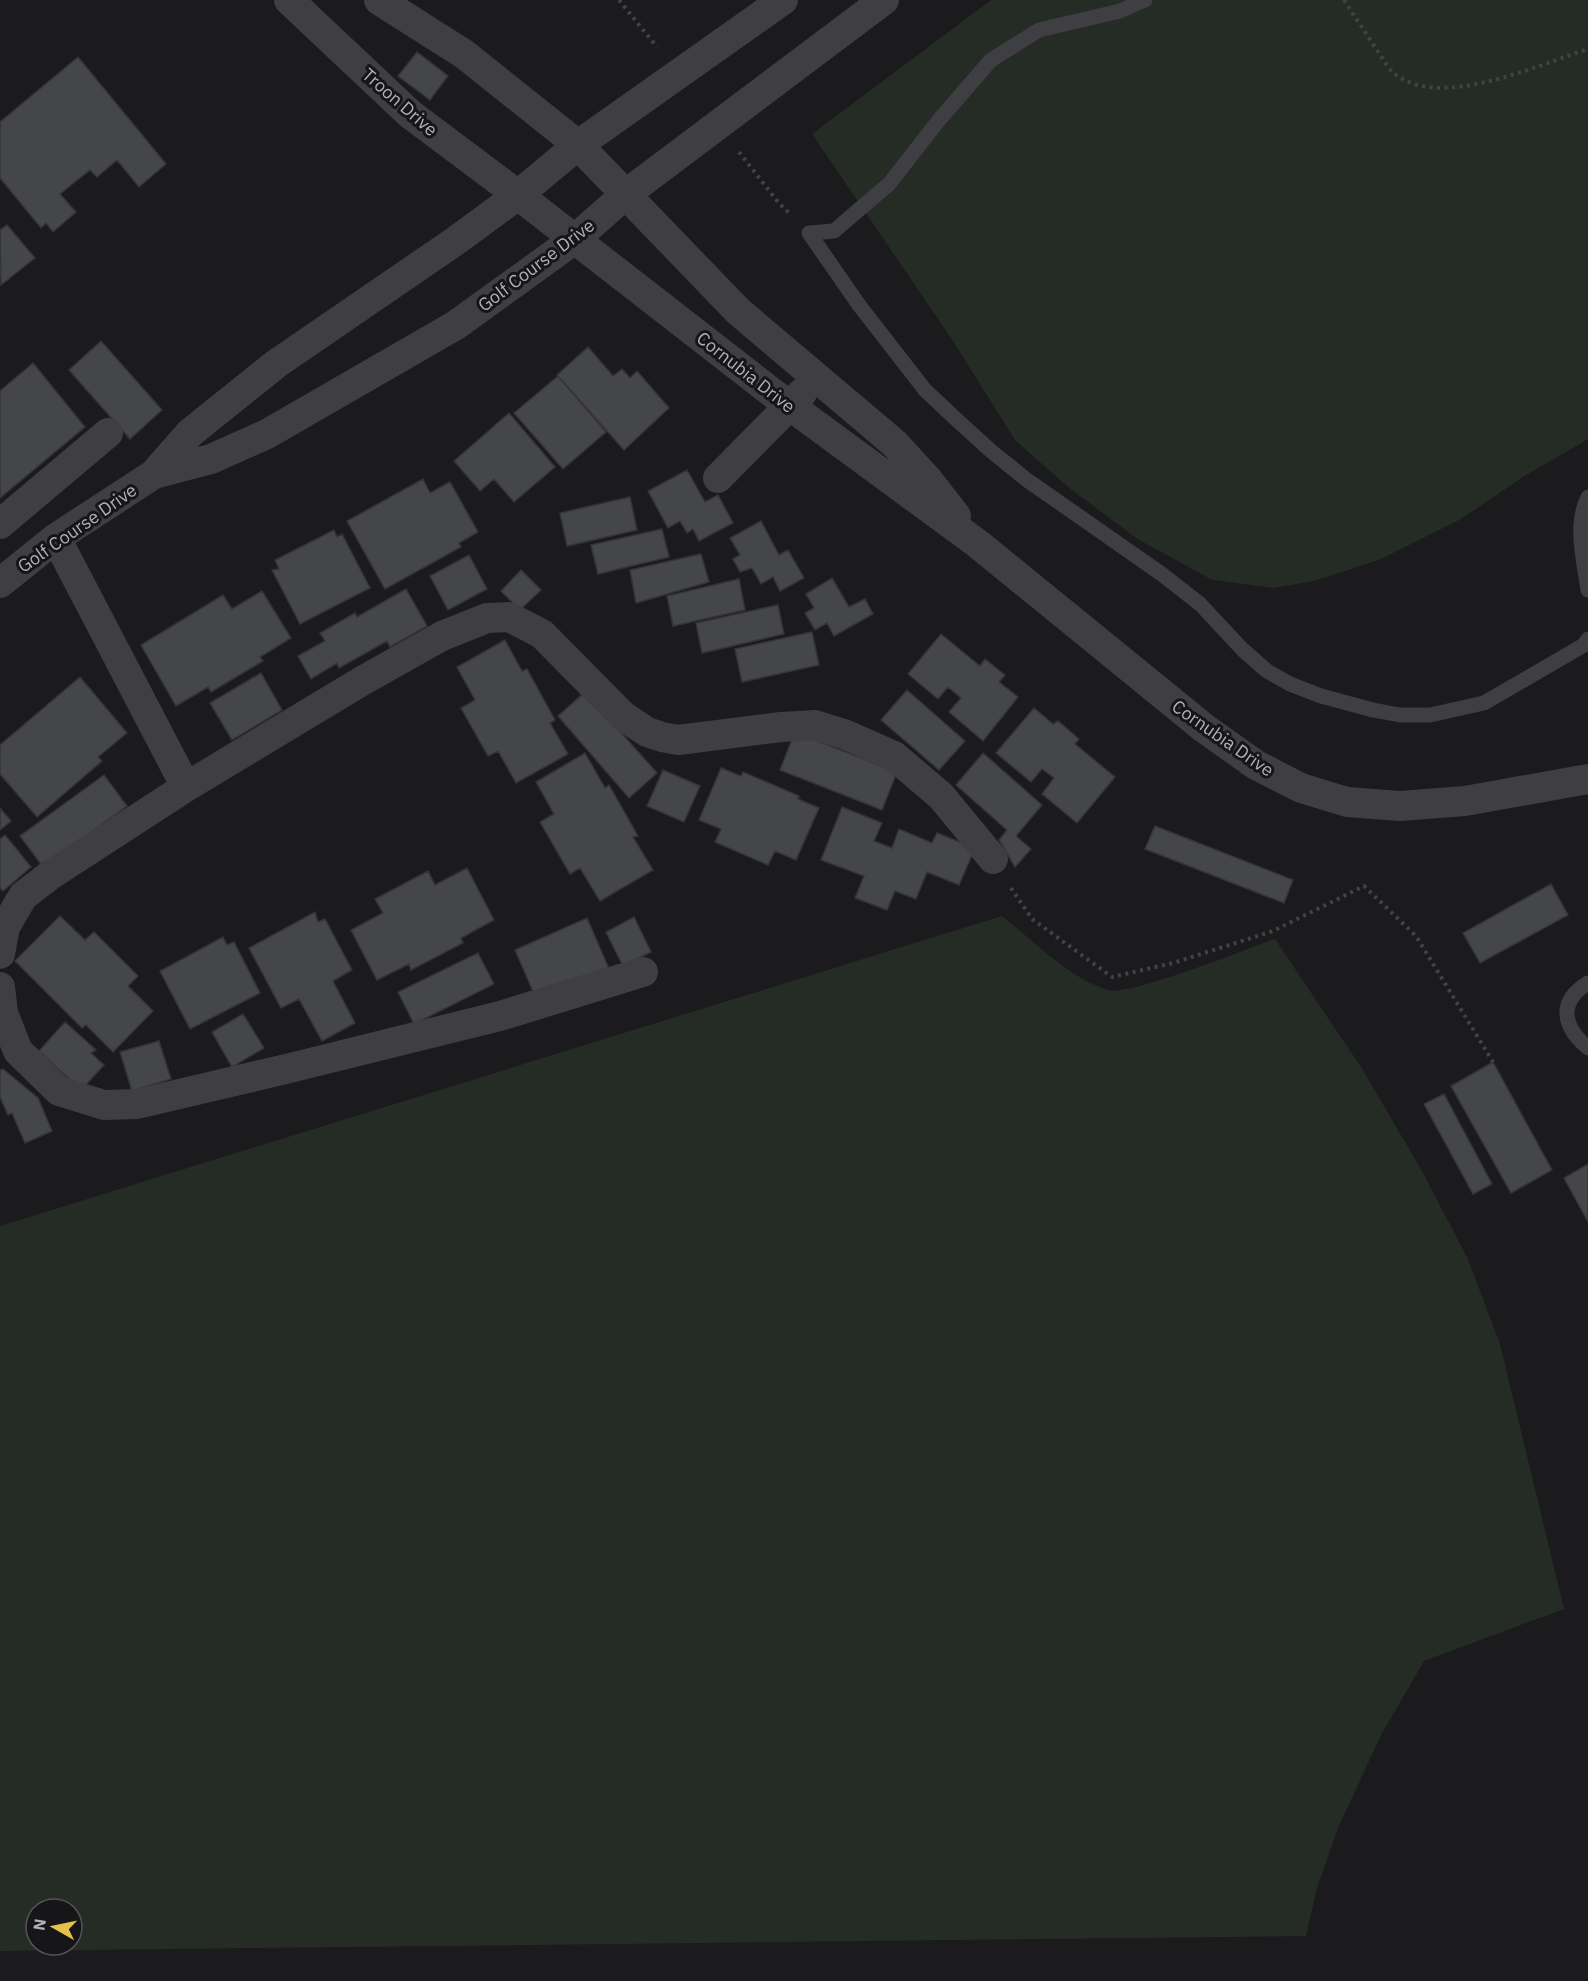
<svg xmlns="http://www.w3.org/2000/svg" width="1588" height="1981" font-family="'IBM Plex Sans',sans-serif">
	<rect width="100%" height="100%" fill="#1b1a1c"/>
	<path fill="#252c26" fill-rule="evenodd" d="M 991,0 L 1588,0 L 1588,439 L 1523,477 L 1461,519 L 1379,560 L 1314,581 L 1273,588 L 1212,580 L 1136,538 L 1068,487 L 1015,440 L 953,341 L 812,134 Z
		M 1002,916 C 1035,942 1068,977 1108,990 C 1128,997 1247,949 1275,939 L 1363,1070 L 1423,1173 L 1468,1259 L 1500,1344 L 1564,1609 L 1424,1661 L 1381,1735 L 1338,1828 L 1317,1888 L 1306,1936 L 0,1951 L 0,1226 ZM 36,1909 L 72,1909 L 72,1945 L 36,1945 Z"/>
	<path fill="#454649" stroke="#353538" stroke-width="1.5" d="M 417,52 L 448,76 L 430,100 L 398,76 Z
		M 78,57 L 166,164 L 139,187 L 117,160 L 97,177 L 90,170 L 60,194 L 76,212 L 53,232 L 46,223 L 41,228 L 0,178 L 0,122 Z
		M 7,225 L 35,258 L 1,285 L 0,230 Z
		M 101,341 L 162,410 L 130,439 L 69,370 Z
		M 588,347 L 613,376 L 622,369 L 630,378 L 637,371 L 669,408 L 624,450 L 557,375 Z
		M 33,363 L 85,427 L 0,498 L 0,391 Z
		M 558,376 L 606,432 L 563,469 L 514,413 Z
		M 509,413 L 555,467 L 514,502 L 494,479 L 480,491 L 454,461 Z
		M 687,470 L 705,502 L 718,495 L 733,523 L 699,541 L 693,529 L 687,533 L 680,521 L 668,528 L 648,491 Z
		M 423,479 L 430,493 L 450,482 L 478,532 L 459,543 L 461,547 L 385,589 L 347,521 Z
		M 630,497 L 637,530 L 567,546 L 560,513 Z
		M 761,521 L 779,555 L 788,550 L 804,578 L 780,591 L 773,577 L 761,584 L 752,568 L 740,572 L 733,559 L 740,555 L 730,538 Z
		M 662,529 L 669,557 L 598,574 L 591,545 Z
		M 334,530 L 337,537 L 342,534 L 370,588 L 300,624 L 272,570 L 279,569 L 275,560 Z
		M 701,554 L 709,582 L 636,603 L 630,570 Z
		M 469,555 L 487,589 L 448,610 L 430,576 Z
		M 521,570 L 541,590 L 520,610 L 501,591 Z
		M 832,578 L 849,607 L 865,599 L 873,614 L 834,636 L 827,623 L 815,630 L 805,613 L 814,608 L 806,594 Z
		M 739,579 L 745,610 L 673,626 L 667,596 Z
		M 406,589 L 427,626 L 390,647 L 387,641 L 339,668 L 337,663 L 311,679 L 298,656 L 325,641 L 320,633 L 355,613 L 357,617 Z
		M 262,591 L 291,638 L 260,657 L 263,661 L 211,692 L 208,687 L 176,706 L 141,645 L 223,595 L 232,609 Z
		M 778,605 L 784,634 L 702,653 L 696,623 Z
		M 812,632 L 819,665 L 742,682 L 735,649 Z
		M 941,634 L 980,666 L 985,659 L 1005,675 L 999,682 L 1018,697 L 983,741 L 949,712 L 961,698 L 948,687 L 938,699 L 908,674 Z
		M 505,640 L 522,671 L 527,669 L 555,720 L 550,723 L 568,754 L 516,783 L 498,751 L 488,756 L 461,708 L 475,700 L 457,667 Z
		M 261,673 L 282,710 L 232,740 L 210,703 Z
		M 80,677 L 127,733 L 98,757 L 102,761 L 37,817 L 0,774 L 0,745 Z
		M 907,690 L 965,741 L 939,770 L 881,720 Z
		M 585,692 L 657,773 L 629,798 L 558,716 Z
		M 1034,708 L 1053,724 L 1058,721 L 1079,739 L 1075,744 L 1115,777 L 1077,823 L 1042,794 L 1054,778 L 1042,769 L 1031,782 L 996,753 Z
		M 795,732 L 897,772 L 882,810 L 780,770 Z
		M 585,753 L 605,788 L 609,785 L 638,836 L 633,837 L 653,870 L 600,901 L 580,868 L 570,874 L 540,822 L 554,814 L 536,782 Z
		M 983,753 L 1042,805 L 1016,836 L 1031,849 L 1015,867 L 999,840 L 1007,830 L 956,785 Z
		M 721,768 L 741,776 L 743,772 L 799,796 L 798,799 L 819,808 L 796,860 L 775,851 L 768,865 L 715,842 L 721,829 L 699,820 Z
		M 663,770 L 700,786 L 684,822 L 647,806 Z
		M 104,775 L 127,806 L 43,867 L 20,836 Z
		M 842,807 L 882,823 L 874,841 L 892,848 L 899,829 L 932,843 L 937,833 L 975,848 L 959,885 L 927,872 L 916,899 L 895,891 L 887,910 L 855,898 L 864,876 L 821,860 Z
		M 0,808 L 11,821 L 0,830 Z
		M 1155,826 L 1293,880 L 1284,903 L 1145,849 Z
		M 5,835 L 31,867 L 3,891 L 0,888 L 0,839 Z
		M 467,868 L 494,920 L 461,938 L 463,943 L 411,970 L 409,964 L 377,980 L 351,930 L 383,913 L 375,899 L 428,871 L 435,885 Z
		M 1551,884 L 1568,915 L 1480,963 L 1463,933 Z
		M 315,912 L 318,922 L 325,919 L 352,970 L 333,981 L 355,1023 L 322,1041 L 299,999 L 281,1008 L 249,948 Z
		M 60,916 L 85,940 L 94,932 L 138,976 L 128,986 L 153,1011 L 113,1052 L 86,1025 L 82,1028 L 15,961 Z
		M 634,917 L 651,952 L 623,966 L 606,932 Z
		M 587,918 L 610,971 L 538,1003 L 515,950 Z
		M 223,937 L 227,945 L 234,942 L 260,993 L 190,1029 L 160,971 Z
		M 478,953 L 494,984 L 414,1024 L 398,992 Z
		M 243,1014 L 264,1048 L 232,1067 L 212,1032 Z
		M 65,1022 L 96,1050 L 91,1053 L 104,1065 L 81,1090 L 39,1051 Z
		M 159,1041 L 171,1079 L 132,1091 L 120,1052 Z
		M 1493,1062 L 1552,1170 L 1511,1193 L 1451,1086 Z
		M 3,1069 L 38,1098 L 52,1131 L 25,1143 L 12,1113 L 8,1115 L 0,1097 L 0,1070 Z
		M 1444,1094 L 1492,1184 L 1473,1194 L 1424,1104 Z
		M 1588,1164 L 1588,1222 L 1564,1178 Z"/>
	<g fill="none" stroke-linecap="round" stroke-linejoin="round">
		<path stroke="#424348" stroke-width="4" stroke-dasharray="3 4.5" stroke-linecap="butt" d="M 619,0 L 657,47
			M 1344,0 L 1388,67 C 1429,116 1537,65 1588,49
			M 739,152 L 778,202 L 791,215
			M 1011,888 L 1032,919 L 1112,977 L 1173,963 L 1273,931 L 1364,886 L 1416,936 L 1493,1062"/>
		<path stroke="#3e3e43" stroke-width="15" d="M 809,233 L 859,305 L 925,390 L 958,421 L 991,451 L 1027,480 L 1163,575 L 1200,604 L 1243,650 L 1267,671 L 1290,684 L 1321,696 L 1373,710 L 1400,715 L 1430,715 L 1484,703 L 1584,645 L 1588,639
			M 809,233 L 834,231 L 889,184 L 939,120 L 991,60 L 1039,30 L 1120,11 L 1145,0
			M 1588,497 C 1574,525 1584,561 1588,590
			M 1588,983 C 1557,1002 1563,1027 1588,1048"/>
		<path stroke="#3e3e43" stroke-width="30" d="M 289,0 L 410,114 L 518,195 L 770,391 L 978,544 L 1204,728 L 1256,765 L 1301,788 L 1347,802 L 1400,806 L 1465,801 L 1588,779
			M 379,0 L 464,54 L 578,145 L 738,311 L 894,443 L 928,480 L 956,516
			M 154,474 L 211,459 L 267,434 L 456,325 L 575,239 L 626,194 L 884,0
			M 718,478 L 802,393
			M 0,524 L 108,433
			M 0,583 L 56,538 L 154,474 L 190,433 L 276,364 L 454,242 L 518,195 L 578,145 L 783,0
			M 186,787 L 362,681 L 442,636 L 487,618 L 509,617 L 542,634 L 623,716 L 647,732 L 662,737 L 678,740 L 781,727 L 815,725 L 844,734 L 894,756 L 941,796 L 993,859
			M 0,954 L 5,927 L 23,896 L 49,876 L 186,787 L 56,538
			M 0,987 L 3,1013 L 18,1051 L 59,1091 L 104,1105 L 137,1104 L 290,1068 L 500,1016 L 643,972"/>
	</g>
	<g text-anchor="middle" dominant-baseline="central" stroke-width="6" stroke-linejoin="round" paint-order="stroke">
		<g font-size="18" fill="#aeb1bb" stroke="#161517">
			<text transform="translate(400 102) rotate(41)">Troon Drive</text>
			<text transform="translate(536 265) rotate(-37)">Golf Course Drive</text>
			<text transform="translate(746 372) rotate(38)">Cornubia Drive</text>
			<text transform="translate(77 528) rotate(-35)">Golf Course Drive</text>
			<text transform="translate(1223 738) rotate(35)">Cornubia Drive</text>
		</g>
	</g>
	<g transform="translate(54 1927) rotate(279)"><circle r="28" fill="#161517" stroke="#535359" stroke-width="1.5"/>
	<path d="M0-4.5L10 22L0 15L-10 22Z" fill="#e3c14c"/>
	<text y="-9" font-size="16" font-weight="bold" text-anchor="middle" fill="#aeb1bb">N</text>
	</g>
</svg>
